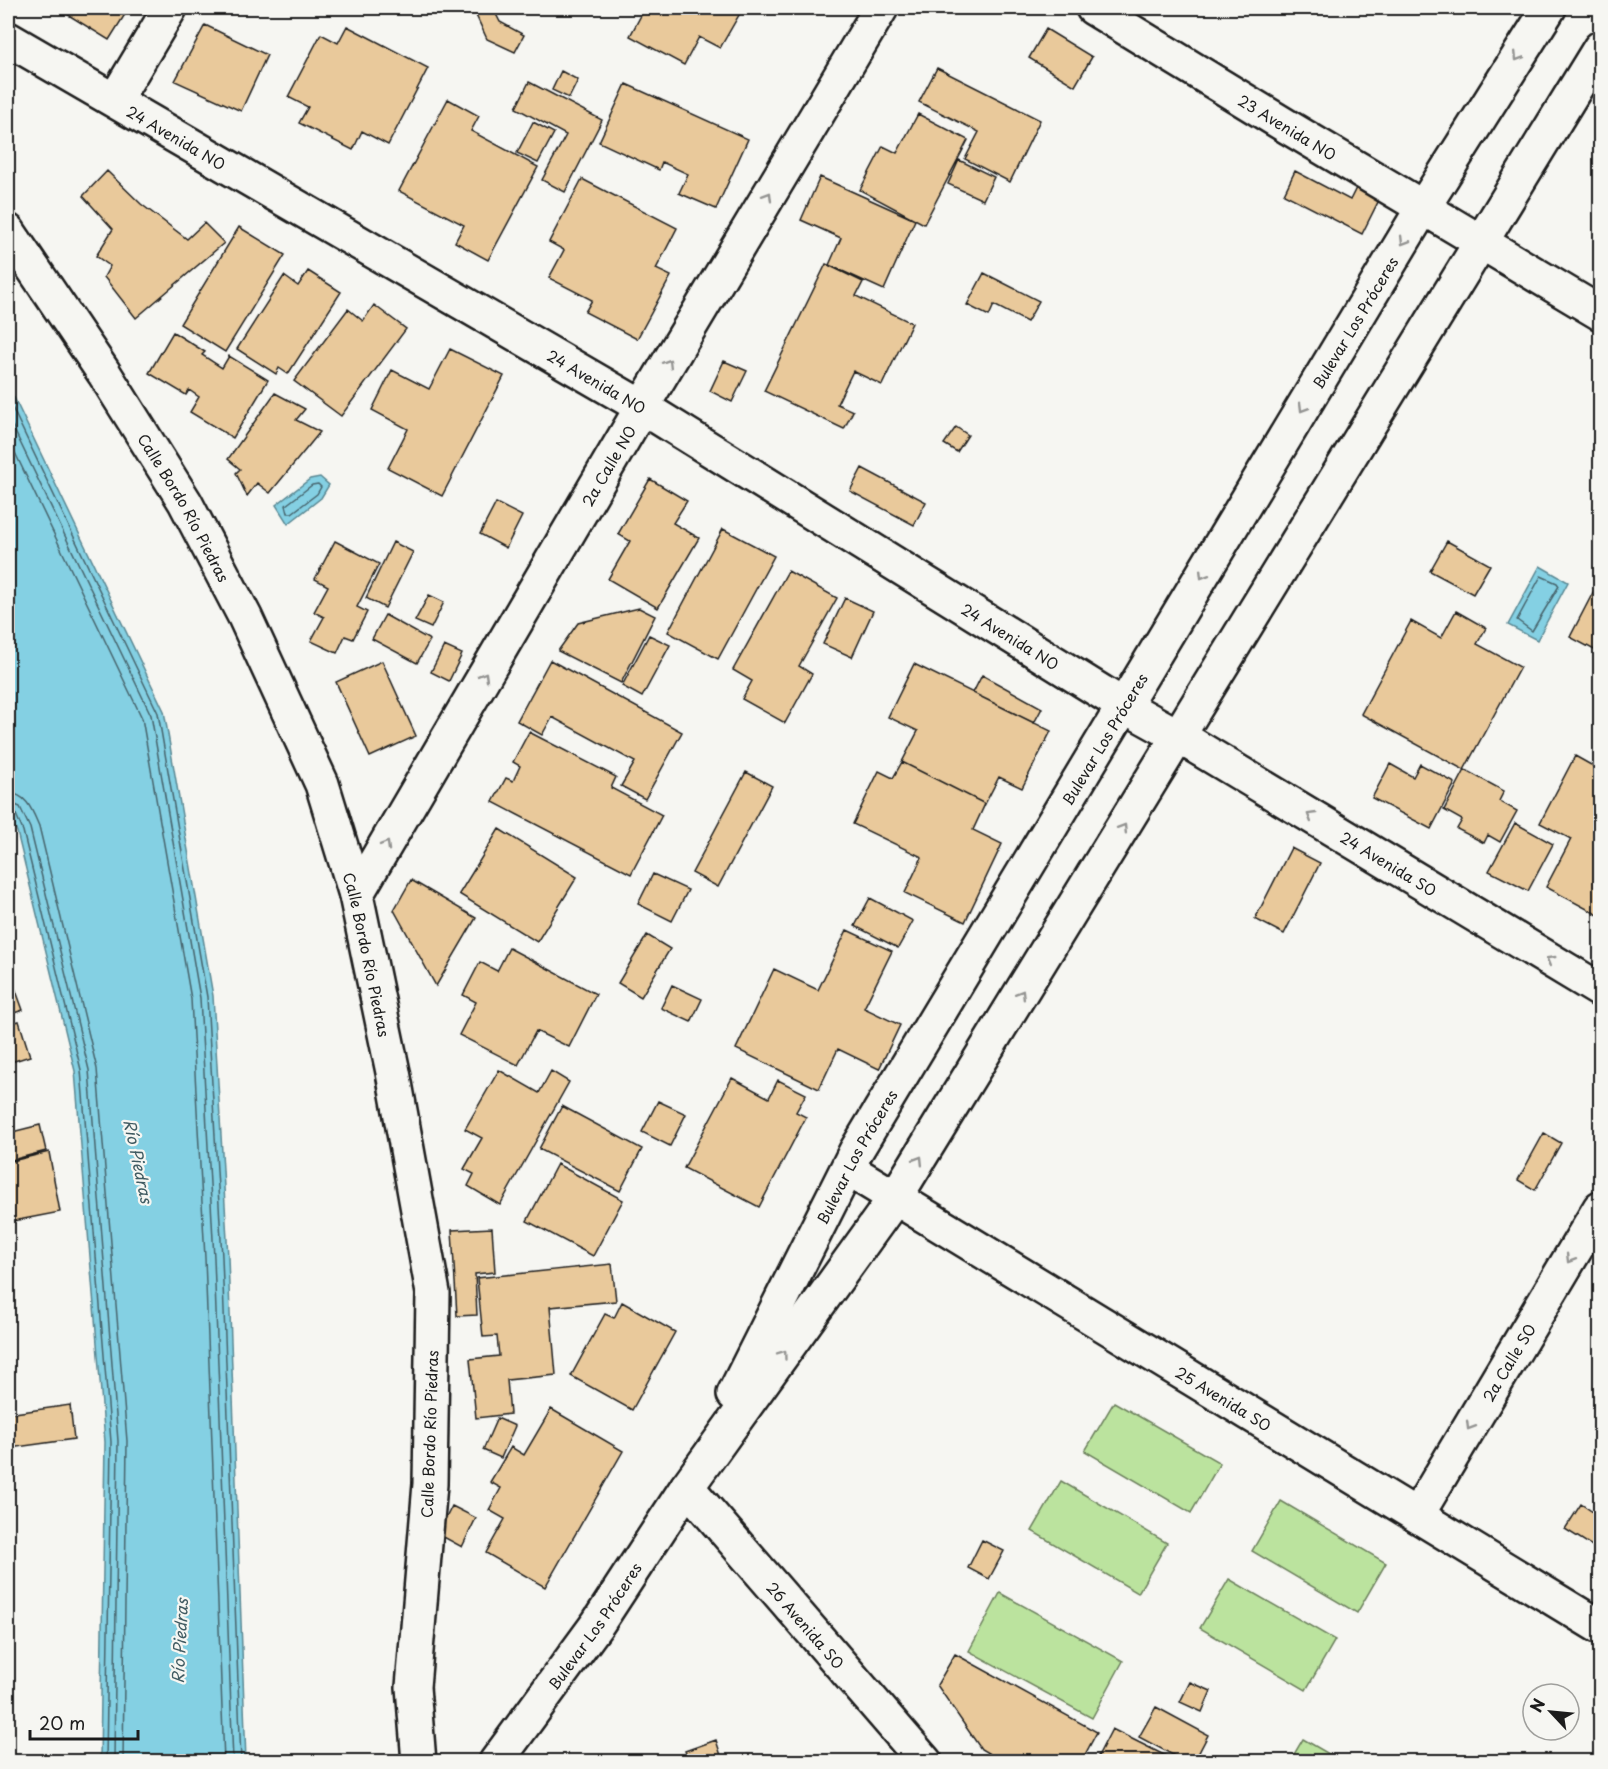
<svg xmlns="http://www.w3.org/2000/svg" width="1608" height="1769" font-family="'Playpen Sans',sans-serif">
	<rect width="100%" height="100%" fill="#f6f6f2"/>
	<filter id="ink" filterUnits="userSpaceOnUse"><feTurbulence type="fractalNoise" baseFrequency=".0167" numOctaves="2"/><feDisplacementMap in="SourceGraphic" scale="12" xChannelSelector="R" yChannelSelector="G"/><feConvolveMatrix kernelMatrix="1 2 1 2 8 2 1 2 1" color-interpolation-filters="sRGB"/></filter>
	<g filter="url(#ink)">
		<path fill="#bbe39e" stroke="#6c805d" stroke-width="1.5" d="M 1114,1402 L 1220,1463 L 1191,1513 L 1085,1451 Z
			M 1061,1481 L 1167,1543 L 1138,1593 L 1032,1531 Z
			M 1281,1501 L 1386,1563 L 1357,1613 L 1252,1551 Z
			M 1229,1579 L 1335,1640 L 1306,1690 L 1200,1628 Z
			M 1000,1593 L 1123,1661 L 1092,1718 L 969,1651 Z
			M 1303,1739 L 1341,1761 L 1290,1761 Z"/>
		<path fill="#84d0e3" stroke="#5a8893" stroke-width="1.5" d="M 8,385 L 164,711 L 213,996 L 228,1257 L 246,1761 L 100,1761 L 105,1442 L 75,1071 L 17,832 L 8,810 Z
			M 320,477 L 329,485 L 321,498 L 288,524 L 276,505 L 310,479 Z
			M 1540,566 L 1568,582 L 1537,640 L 1508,625 Z"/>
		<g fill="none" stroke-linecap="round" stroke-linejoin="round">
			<path stroke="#46646c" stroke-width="1.5" d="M 8,399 L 158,713 L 207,997 L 222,1257 L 241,1762
				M 8,417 L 151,715 L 200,998 L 214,1258 L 233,1762
				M 8,438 L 142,718 L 191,999 L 205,1258 L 224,1762
				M 318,484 L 321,487 L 317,494 L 292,513 L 288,513 L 286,505 L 312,485 Z
				M 1541,576 L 1557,583 L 1559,586 L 1532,631 L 1517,620 Z
				M 8,793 C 27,794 32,810 39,826 L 97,1069 L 127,1441 L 123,1762
				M 8,802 L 20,807 L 30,828 L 89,1070 L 118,1441 L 114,1762
				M 8,810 L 15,812 L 23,831 L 81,1070 L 111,1442 L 106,1762"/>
		</g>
		<path fill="#e9c99b" stroke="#1c1c1c" stroke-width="1.5" d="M 57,8 L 129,8 L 109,40 Z
			M 485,8 L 493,8 L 500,22 L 524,35 L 515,52 L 487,39 L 475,13 Z
			M 645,8 L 743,8 L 720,48 L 699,37 L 684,65 L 630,36 Z
			M 205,25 L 267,55 L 241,111 L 175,81 Z
			M 347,26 L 428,68 L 388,145 L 362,131 L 353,150 L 299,123 L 308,107 L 288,97 L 321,34 L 338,43 Z
			M 1046,29 L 1092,57 L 1075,86 L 1029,58 Z
			M 937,68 L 1040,120 L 1010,182 L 965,159 L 979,132 L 919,102 Z
			M 561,71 L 578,80 L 569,98 L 552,90 Z
			M 529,82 L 602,120 L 565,192 L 542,180 L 566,135 L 516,108 Z
			M 626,84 L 748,139 L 716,209 L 679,193 L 688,174 L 662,162 L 659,170 L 599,142 Z
			M 448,99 L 479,116 L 471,131 L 538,167 L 488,260 L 455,242 L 464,225 L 399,191 Z
			M 918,114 L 968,140 L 924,224 L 860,190 L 883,146 L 897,153 Z
			M 533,122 L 554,133 L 538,163 L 517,153 Z
			M 959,160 L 994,177 L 983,200 L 948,184 Z
			M 107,171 L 141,204 L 187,239 L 204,223 L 224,243 L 136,318 L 104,277 L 110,266 L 96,256 L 113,229 L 83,196 Z
			M 1295,171 L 1350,200 L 1361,178 L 1384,190 L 1362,234 L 1284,194 Z
			M 820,177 L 915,220 L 884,290 L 829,265 L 841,238 L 801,220 Z
			M 582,179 L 677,228 L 656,269 L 671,276 L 637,339 L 585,312 L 592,300 L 549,278 L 564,250 L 549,242 Z
			M 239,227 L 285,255 L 225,352 L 180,324 Z
			M 826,264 L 863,282 L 856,296 L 912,323 L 882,385 L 853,371 L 837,404 L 853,411 L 844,429 L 764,391 Z
			M 308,271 L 341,292 L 288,374 L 279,368 L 276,374 L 237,349 L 284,276 L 298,286 Z
			M 984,273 L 1039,301 L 1027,322 L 994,305 L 989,316 L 967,305 Z
			M 374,305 L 406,329 L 341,416 L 294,381 L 348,309 L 363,321 Z
			M 173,332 L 205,352 L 202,355 L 222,368 L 229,356 L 268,380 L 233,438 L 190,412 L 199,397 L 189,390 L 186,395 L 149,373 Z
			M 450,349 L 504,376 L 442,496 L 388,468 L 408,429 L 372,410 L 392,370 L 429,389 Z
			M 724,361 L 747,371 L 732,402 L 710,391 Z
			M 275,393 L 305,409 L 296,420 L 320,432 L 270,493 L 257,483 L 247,496 L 236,473 L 240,469 L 228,459 Z
			M 956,427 L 968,435 L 957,452 L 944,444 Z
			M 862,468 L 926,502 L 914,525 L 850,491 Z
			M 650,479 L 687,501 L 673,523 L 699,538 L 658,608 L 608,579 L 630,541 L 618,534 Z
			M 496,503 L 522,516 L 506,548 L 480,534 Z
			M 723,529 L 774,556 L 718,659 L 668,632 Z
			M 335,541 L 379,564 L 357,607 L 367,612 L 353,639 L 345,636 L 337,653 L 311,641 L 324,617 L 314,612 L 328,586 L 315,579 Z
			M 1447,541 L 1490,565 L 1473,594 L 1430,571 Z
			M 393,542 L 413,552 L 385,608 L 366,598 Z
			M 788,571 L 837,598 L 799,666 L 812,674 L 785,723 L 742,699 L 752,681 L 733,670 Z
			M 1600,579 L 1600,653 L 1570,637 Z
			M 429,595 L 444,602 L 431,628 L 415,621 Z
			M 845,598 L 873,611 L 852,657 L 823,644 Z
			M 639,608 L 655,616 L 621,683 L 558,651 L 578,623 Z
			M 1456,611 L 1486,628 L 1477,644 L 1520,667 L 1464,770 L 1361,714 L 1411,621 L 1441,638 Z
			M 385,615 L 430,640 L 417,663 L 372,639 Z
			M 649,635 L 670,645 L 642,697 L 622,686 Z
			M 444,646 L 462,654 L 449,681 L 431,672 Z
			M 550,660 L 682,732 L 645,799 L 621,786 L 635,762 L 552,717 L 542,735 L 517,721 Z
			M 382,661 L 416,736 L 370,757 L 336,682 Z
			M 914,664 L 1051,731 L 1022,788 L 999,777 L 985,804 L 902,762 L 918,731 L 888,717 Z
			M 982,675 L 1042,708 L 1034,723 L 973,693 Z
			M 529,732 L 616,777 L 611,788 L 662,815 L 631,874 L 493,802 L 506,778 L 513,781 L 520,766 L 513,762 Z
			M 1575,756 L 1600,770 L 1600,916 L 1546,887 L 1571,839 L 1540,823 Z
			M 902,762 L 985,804 L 973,830 L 1002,844 L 965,922 L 905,893 L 922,857 L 853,824 L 879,771 L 893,778 Z
			M 1390,764 L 1413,777 L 1420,764 L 1455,783 L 1431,829 L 1372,798 Z
			M 1465,770 L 1504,791 L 1499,801 L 1517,811 L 1500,842 L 1488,835 L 1484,843 L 1457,829 L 1462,820 L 1444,810 Z
			M 746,772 L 772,786 L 718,887 L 692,873 Z
			M 1515,823 L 1553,844 L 1528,891 L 1489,871 Z
			M 499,829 L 577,877 L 537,942 L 459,894 Z
			M 1291,848 L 1320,863 L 1284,934 L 1255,919 Z
			M 653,874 L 688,890 L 672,921 L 638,904 Z
			M 411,880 L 476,918 L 436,986 L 394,910 Z
			M 870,898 L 913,921 L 898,948 L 855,926 Z
			M 847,930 L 892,951 L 864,1008 L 900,1025 L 879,1069 L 838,1049 L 819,1089 L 736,1049 L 774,969 L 818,990 Z
			M 647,935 L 670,949 L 641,997 L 618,983 Z
			M 509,948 L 596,994 L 569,1047 L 536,1031 L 518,1065 L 459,1035 L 476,1002 L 463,995 L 480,962 L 497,971 Z
			M 672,985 L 702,999 L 691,1022 L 661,1008 Z
			M 15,988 L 23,1010 L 8,1015 L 8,991 Z
			M 19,1021 L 30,1056 L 8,1063 L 8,1024 Z
			M 499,1070 L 539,1093 L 551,1071 L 569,1082 L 500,1205 L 468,1186 L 474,1174 L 464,1169 L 482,1138 L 465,1129 Z
			M 732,1078 L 769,1098 L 778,1080 L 806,1094 L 796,1112 L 806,1117 L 759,1207 L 684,1168 Z
			M 658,1101 L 686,1114 L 670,1146 L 642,1132 Z
			M 562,1106 L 642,1149 L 620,1191 L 539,1149 Z
			M 40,1125 L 46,1151 L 8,1161 L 8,1133 Z
			M 1544,1133 L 1561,1143 L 1535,1190 L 1518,1180 Z
			M 49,1152 L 60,1212 L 8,1222 L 8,1162 Z
			M 557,1164 L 623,1200 L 593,1256 L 527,1221 Z
			M 492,1228 L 495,1272 L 475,1274 L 477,1315 L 457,1316 L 452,1230 Z
			M 612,1264 L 616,1301 L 550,1307 L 556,1375 L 507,1380 L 510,1414 L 476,1418 L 470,1359 L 499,1356 L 497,1336 L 483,1337 L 477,1278 Z
			M 622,1302 L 675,1332 L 632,1410 L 571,1376 L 605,1314 L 614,1318 Z
			M 70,1405 L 74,1439 L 10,1448 L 8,1414 Z
			M 551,1409 L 623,1451 L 545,1587 L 486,1553 L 505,1519 L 489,1510 L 501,1488 L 490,1482 L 511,1447 L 524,1455 Z
			M 497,1418 L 515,1426 L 501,1458 L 483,1450 Z
			M 1581,1504 L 1600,1517 L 1600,1551 L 1565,1529 Z
			M 452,1506 L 476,1518 L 462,1547 L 438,1534 Z
			M 982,1540 L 1004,1551 L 989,1579 L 968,1568 Z
			M 955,1654 L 1097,1732 L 1081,1762 L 1003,1762 L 981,1749 L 937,1685 Z
			M 1190,1682 L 1211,1691 L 1202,1712 L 1180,1702 Z
			M 1156,1707 L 1208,1735 L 1194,1762 L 1186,1762 L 1139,1737 Z
			M 1112,1729 L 1178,1762 L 1095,1762 Z
			M 716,1740 L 723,1762 L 689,1762 L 685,1751 Z"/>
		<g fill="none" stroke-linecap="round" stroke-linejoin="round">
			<defs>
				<g id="minor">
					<path d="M 115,100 L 170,8"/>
					<path id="s1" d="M 8,231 L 104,373 L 185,502 L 245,617 L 322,784 L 356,895 L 393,1072 L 433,1293 L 430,1484 L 413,1687 L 419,1762"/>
					<path id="s2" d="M 1180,737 L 1600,990"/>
					<path id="s3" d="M 356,895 L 642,407 L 881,8"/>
					<path id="s4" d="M 848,1169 L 1600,1627"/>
					<path id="s5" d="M 687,1487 L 925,1762"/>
					<path id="s6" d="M 1417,1515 L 1600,1208"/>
				</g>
				<g id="tertiary">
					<path id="s7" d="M 1093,8 L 1288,127 L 1600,313"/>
					<path id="s8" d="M 8,39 L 642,407 L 1124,706 L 1180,737"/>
					<path id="s9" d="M 734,1394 L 856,1151 L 1424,206 L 1549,8"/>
					<path id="s10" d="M 496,1762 L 598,1623 L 687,1487 L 895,1198 L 1600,48"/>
				</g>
			</defs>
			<use href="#minor" stroke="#1c1c1c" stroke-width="38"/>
			<use href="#tertiary" stroke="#1c1c1c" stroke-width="38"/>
			<use href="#minor" stroke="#f6f6f2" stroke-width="33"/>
			<use href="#tertiary" stroke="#f6f6f2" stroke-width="33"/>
		</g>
		<defs><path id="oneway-chevron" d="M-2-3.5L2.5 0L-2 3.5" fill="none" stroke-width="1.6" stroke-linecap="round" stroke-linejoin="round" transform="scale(1.5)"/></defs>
		<g stroke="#949492">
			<use href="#oneway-chevron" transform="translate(1518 57) rotate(122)"/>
			<use href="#oneway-chevron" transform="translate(768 196) rotate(-59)"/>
			<use href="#oneway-chevron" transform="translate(1404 241) rotate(121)"/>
			<use href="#oneway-chevron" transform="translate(668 363) rotate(-59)"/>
			<use href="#oneway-chevron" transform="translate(1303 408) rotate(121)"/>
			<use href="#oneway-chevron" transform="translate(1203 575) rotate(121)"/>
			<use href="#oneway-chevron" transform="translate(484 676) rotate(-60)"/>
			<use href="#oneway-chevron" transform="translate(1311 816) rotate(-149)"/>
			<use href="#oneway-chevron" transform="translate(1123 828) rotate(-58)"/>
			<use href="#oneway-chevron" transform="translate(386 845) rotate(-60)"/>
			<use href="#oneway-chevron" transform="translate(1550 960) rotate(-149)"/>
			<use href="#oneway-chevron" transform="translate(1021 994) rotate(-58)"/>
			<use href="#oneway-chevron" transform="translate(919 1160) rotate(-58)"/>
			<use href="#oneway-chevron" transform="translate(1570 1259) rotate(121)"/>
			<use href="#oneway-chevron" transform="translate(783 1354) rotate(-54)"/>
			<use href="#oneway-chevron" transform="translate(1470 1426) rotate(121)"/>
		</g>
	</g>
	<g text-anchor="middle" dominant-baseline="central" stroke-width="4.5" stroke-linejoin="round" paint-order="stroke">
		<g font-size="15" fill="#1c1c1c" stroke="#f6f6f2">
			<text stroke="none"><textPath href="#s7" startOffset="228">23 Avenida NO</textPath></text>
			<text stroke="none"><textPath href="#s8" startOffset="195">24 Avenida NO</textPath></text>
			<text stroke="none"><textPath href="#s9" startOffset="1239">Bulevar Los Próceres</textPath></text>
			<text stroke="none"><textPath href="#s8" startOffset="681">24 Avenida NO</textPath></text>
			<text stroke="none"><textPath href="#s3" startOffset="498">2a Calle NO</textPath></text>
			<text stroke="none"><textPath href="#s1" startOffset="328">Calle Bordo Río Piedras</textPath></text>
			<text stroke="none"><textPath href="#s8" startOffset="1167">24 Avenida NO</textPath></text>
			<text stroke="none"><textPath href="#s9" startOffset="753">Bulevar Los Próceres</textPath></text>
			<text stroke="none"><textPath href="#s2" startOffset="244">24 Avenida SO</textPath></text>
			<text stroke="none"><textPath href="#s1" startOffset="814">Calle Bordo Río Piedras</textPath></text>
			<text stroke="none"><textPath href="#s9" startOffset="267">Bulevar Los Próceres</textPath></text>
			<text stroke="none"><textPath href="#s6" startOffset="178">2a Calle SO</textPath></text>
			<text stroke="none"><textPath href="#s4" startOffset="440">25 Avenida SO</textPath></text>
			<text transform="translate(429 1434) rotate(-88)">Calle Bordo Río Piedras</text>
			<text stroke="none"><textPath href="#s5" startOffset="182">26 Avenida SO</textPath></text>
			<text stroke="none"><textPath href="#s10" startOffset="168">Bulevar Los Próceres</textPath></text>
		</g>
		<g font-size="16" font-style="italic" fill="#405b62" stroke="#f6f6f2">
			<text transform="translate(139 1161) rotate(78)">Río Piedras</text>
			<text transform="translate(179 1641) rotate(-87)">Río Piedras</text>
		</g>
	</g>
	<rect width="1608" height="1769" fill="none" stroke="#f6f6f2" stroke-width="30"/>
	<rect x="15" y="15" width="1578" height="1739" fill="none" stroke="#1c1c1c" stroke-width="2" filter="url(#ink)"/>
	<g transform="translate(1551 1712) rotate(296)"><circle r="28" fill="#f6f6f2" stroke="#9f9f9c" stroke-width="1.5"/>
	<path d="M0-4.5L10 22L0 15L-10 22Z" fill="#1c1c1c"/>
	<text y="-9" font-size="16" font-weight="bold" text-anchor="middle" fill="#1c1c1c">N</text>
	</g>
	<path d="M30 1730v9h108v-9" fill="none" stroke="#1c1c1c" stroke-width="3"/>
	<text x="39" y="1730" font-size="18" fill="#1c1c1c" stroke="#f6f6f2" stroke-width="4.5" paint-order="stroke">20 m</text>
</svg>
